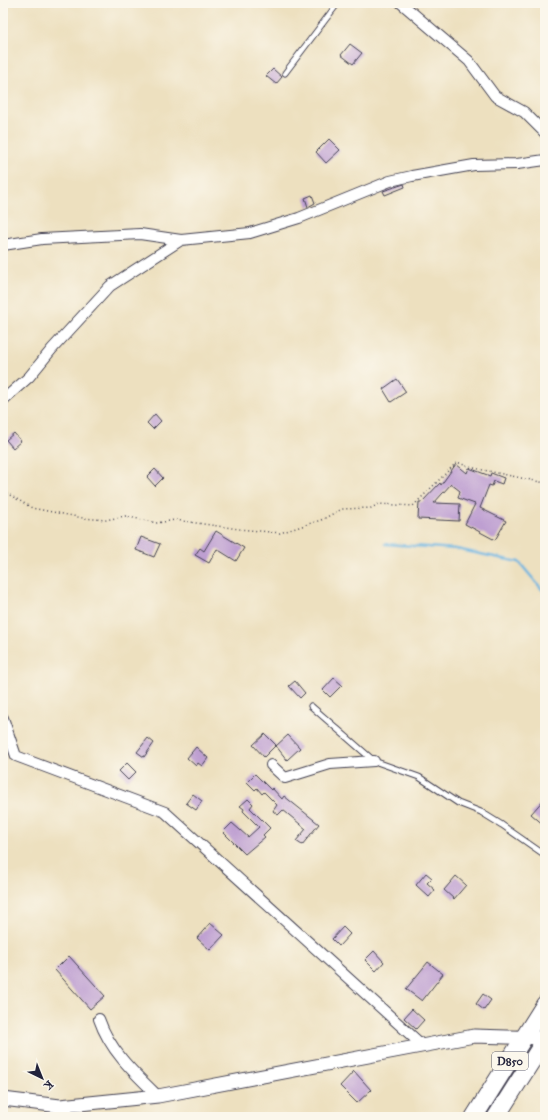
<svg xmlns="http://www.w3.org/2000/svg" width="548" height="1120" font-family="'IM FELL Great Primer',serif">
	<rect width="100%" height="100%" fill="#fbf7ec"/>
	<filter id="ink" filterUnits="userSpaceOnUse"><feTurbulence type="fractalNoise" baseFrequency=".025" numOctaves="2"/><feDisplacementMap in="SourceGraphic" scale="8" xChannelSelector="R" yChannelSelector="G"/><feConvolveMatrix kernelMatrix="1 2 1 2 8 2 1 2 1" color-interpolation-filters="sRGB"/></filter>
	<filter id="wash" filterUnits="userSpaceOnUse"><feTurbulence type="fractalNoise" baseFrequency=".012" numOctaves="4" result="noise"/><feDisplacementMap in="SourceGraphic" scale="16" xChannelSelector="R" yChannelSelector="G"/><feGaussianBlur stdDeviation="0.9" result="paint"/><feColorMatrix in="noise" values="0 0 0 0 0 0 0 0 0 0 0 0 0 0 0 0 0 1.4 0 .05"/><feComposite in="paint" operator="in"/></filter>
	<g filter="url(#wash)">
		<rect width="100%" height="100%" fill="#ede0bf"/>
		<g fill="none" stroke-linecap="round" stroke-linejoin="round">
			<path stroke="#69b4e1" stroke-width="2.5" d="M 385,544 L 456,549 L 519,562 L 545,593"/>
		</g>
		<g id="blocks">
			<path fill="#be9fd1" d="M 350,44 L 362,53 L 353,64 L 341,55 Z
				M 273,69 L 282,77 L 276,84 L 266,76 Z
				M 329,139 L 340,150 L 326,163 L 316,152 Z
				M 404,184 L 405,187 L 385,195 L 383,191 Z
				M 312,195 L 315,203 L 308,207 L 305,198 Z
				M 397,379 L 406,392 L 391,402 L 383,389 Z
				M 155,414 L 161,421 L 153,429 L 147,423 Z
				M 14,433 L 21,441 L 13,448 L 6,440 Z
				M 456,464 L 467,473 L 469,468 L 490,476 L 491,473 L 504,478 L 502,484 L 494,481 L 492,486 L 489,485 L 480,508 L 506,521 L 495,540 L 465,524 L 475,504 L 458,498 L 460,491 L 451,484 L 434,503 L 460,504 L 459,521 L 418,519 L 419,502 L 422,502 L 440,483 L 441,485 Z
				M 155,469 L 163,478 L 155,486 L 147,477 Z
				M 216,531 L 244,548 L 236,561 L 217,549 L 209,563 L 195,555 L 200,548 L 204,551 Z
				M 141,537 L 160,544 L 154,557 L 136,550 Z
				M 334,678 L 342,685 L 330,697 L 323,690 Z
				M 295,681 L 305,693 L 300,698 L 289,686 Z
				M 265,734 L 276,745 L 264,757 L 253,745 Z
				M 288,735 L 300,748 L 287,760 L 276,746 Z
				M 148,738 L 154,743 L 144,757 L 137,752 Z
				M 196,747 L 208,758 L 202,766 L 198,763 L 196,766 L 187,758 Z
				M 127,763 L 136,772 L 128,780 L 119,771 Z
				M 255,774 L 271,790 L 272,788 L 282,799 L 284,796 L 319,824 L 302,845 L 296,841 L 306,829 L 283,810 L 278,815 L 273,811 L 277,805 L 264,792 L 262,794 L 257,788 L 255,790 L 247,782 Z
				M 193,794 L 202,801 L 196,810 L 186,803 Z
				M 545,798 L 545,826 L 531,814 Z
				M 248,799 L 253,804 L 250,808 L 270,828 L 263,835 L 265,837 L 245,854 L 223,832 L 232,823 L 248,837 L 259,827 L 243,811 L 244,809 L 240,806 Z
				M 426,873 L 432,878 L 427,883 L 435,890 L 429,897 L 416,885 Z
				M 456,876 L 466,885 L 454,899 L 444,890 Z
				M 210,923 L 224,935 L 210,950 L 197,938 Z
				M 343,927 L 350,934 L 339,946 L 332,939 Z
				M 374,951 L 384,962 L 376,971 L 365,960 Z
				M 69,956 L 105,996 L 90,1009 L 55,970 Z
				M 428,962 L 443,974 L 422,1001 L 406,989 Z
				M 483,994 L 491,1000 L 484,1010 L 476,1004 Z
				M 412,1009 L 424,1020 L 416,1029 L 404,1018 Z
				M 354,1071 L 371,1090 L 357,1103 L 340,1086 Z"/>
		</g>
	</g>
	<g filter="url(#ink)">
		<use href="#blocks" fill-opacity="0" stroke="#403e4f" stroke-width="1"/>
		<g fill="none" stroke-linecap="round" stroke-linejoin="round">
			<defs>
				<path id="service" d="M 285,73 L 338,3
					M 311,706 L 374,761 L 419,777 L 458,803 L 481,812 L 502,825 L 545,855"/>
				<path id="minor" d="M 401,3 L 469,61 L 495,96 L 524,112 L 545,133
					M 3,245 L 42,239 L 140,234 L 181,240
					M 3,400 L 29,377 L 52,349 L 110,286 L 181,240 L 250,233 L 299,218 L 390,181 L 412,176 L 474,165 L 517,164 L 545,160
					M 3,718 L 16,756 L 165,812 L 423,1046 L 417,1047
					M 271,765 L 285,778 L 330,764 L 374,761
					M 99,1019 C 110,1051 134,1073 158,1096"/>
				<path id="tertiary" d="M 3,1099 L 60,1106 L 158,1096 L 474,1036 L 545,1038"/>
				<path id="trunk" d="M 474,1117 L 545,1004
					M 496,1117 L 545,1040"/>
			</defs>
			<use href="#service" stroke="#403e4f" stroke-width="7"/>
			<use href="#minor" stroke="#403e4f" stroke-width="12"/>
			<use href="#tertiary" stroke="#403e4f" stroke-width="15"/>
			<use href="#trunk" stroke="#403e4f" stroke-width="19"/>
			<path stroke="#403e4f" stroke-width="1.5" stroke-dasharray="1 3" stroke-linecap="butt" d="M 3,10 L 9,3
				M 3,491 L 32,508 L 83,518 L 106,520 L 125,516 L 157,523 L 175,520 L 239,529 L 280,533 L 321,520 L 342,509 L 371,508 L 379,504 L 413,506 L 457,462 L 469,467 L 545,483"/>
			<use href="#service" stroke="#fff" stroke-width="5"/>
			<use href="#minor" stroke="#fff" stroke-width="10"/>
			<use href="#tertiary" stroke="#fff" stroke-width="13"/>
			<use href="#trunk" stroke="#fff" stroke-width="17"/>
		</g>
	</g>
	<g text-anchor="middle" dominant-baseline="central" stroke-width="4" stroke-linejoin="round" paint-order="stroke">
		<rect fill="#fbf7ec" stroke="#636270" stroke-width="1" x="492" y="1052" width="36" height="18" rx="3"/>
		<g font-size="11" font-weight="bold" fill="#22223b">
			<text x="510" y="1061">D850</text>
		</g>
	</g>
	<rect width="548" height="1120" fill="none" stroke="#fbf7ec" stroke-width="16"/>
	<g transform="translate(42 1078) rotate(137)" stroke="#fbf7ec" stroke-width="3" paint-order="stroke">
	<path d="M0-3L7 15L0 10L-7 15Z" fill="#22223b"/>
	<text y="-6" font-size="11" font-weight="bold" text-anchor="middle" fill="#22223b">K</text>
	</g>
</svg>
